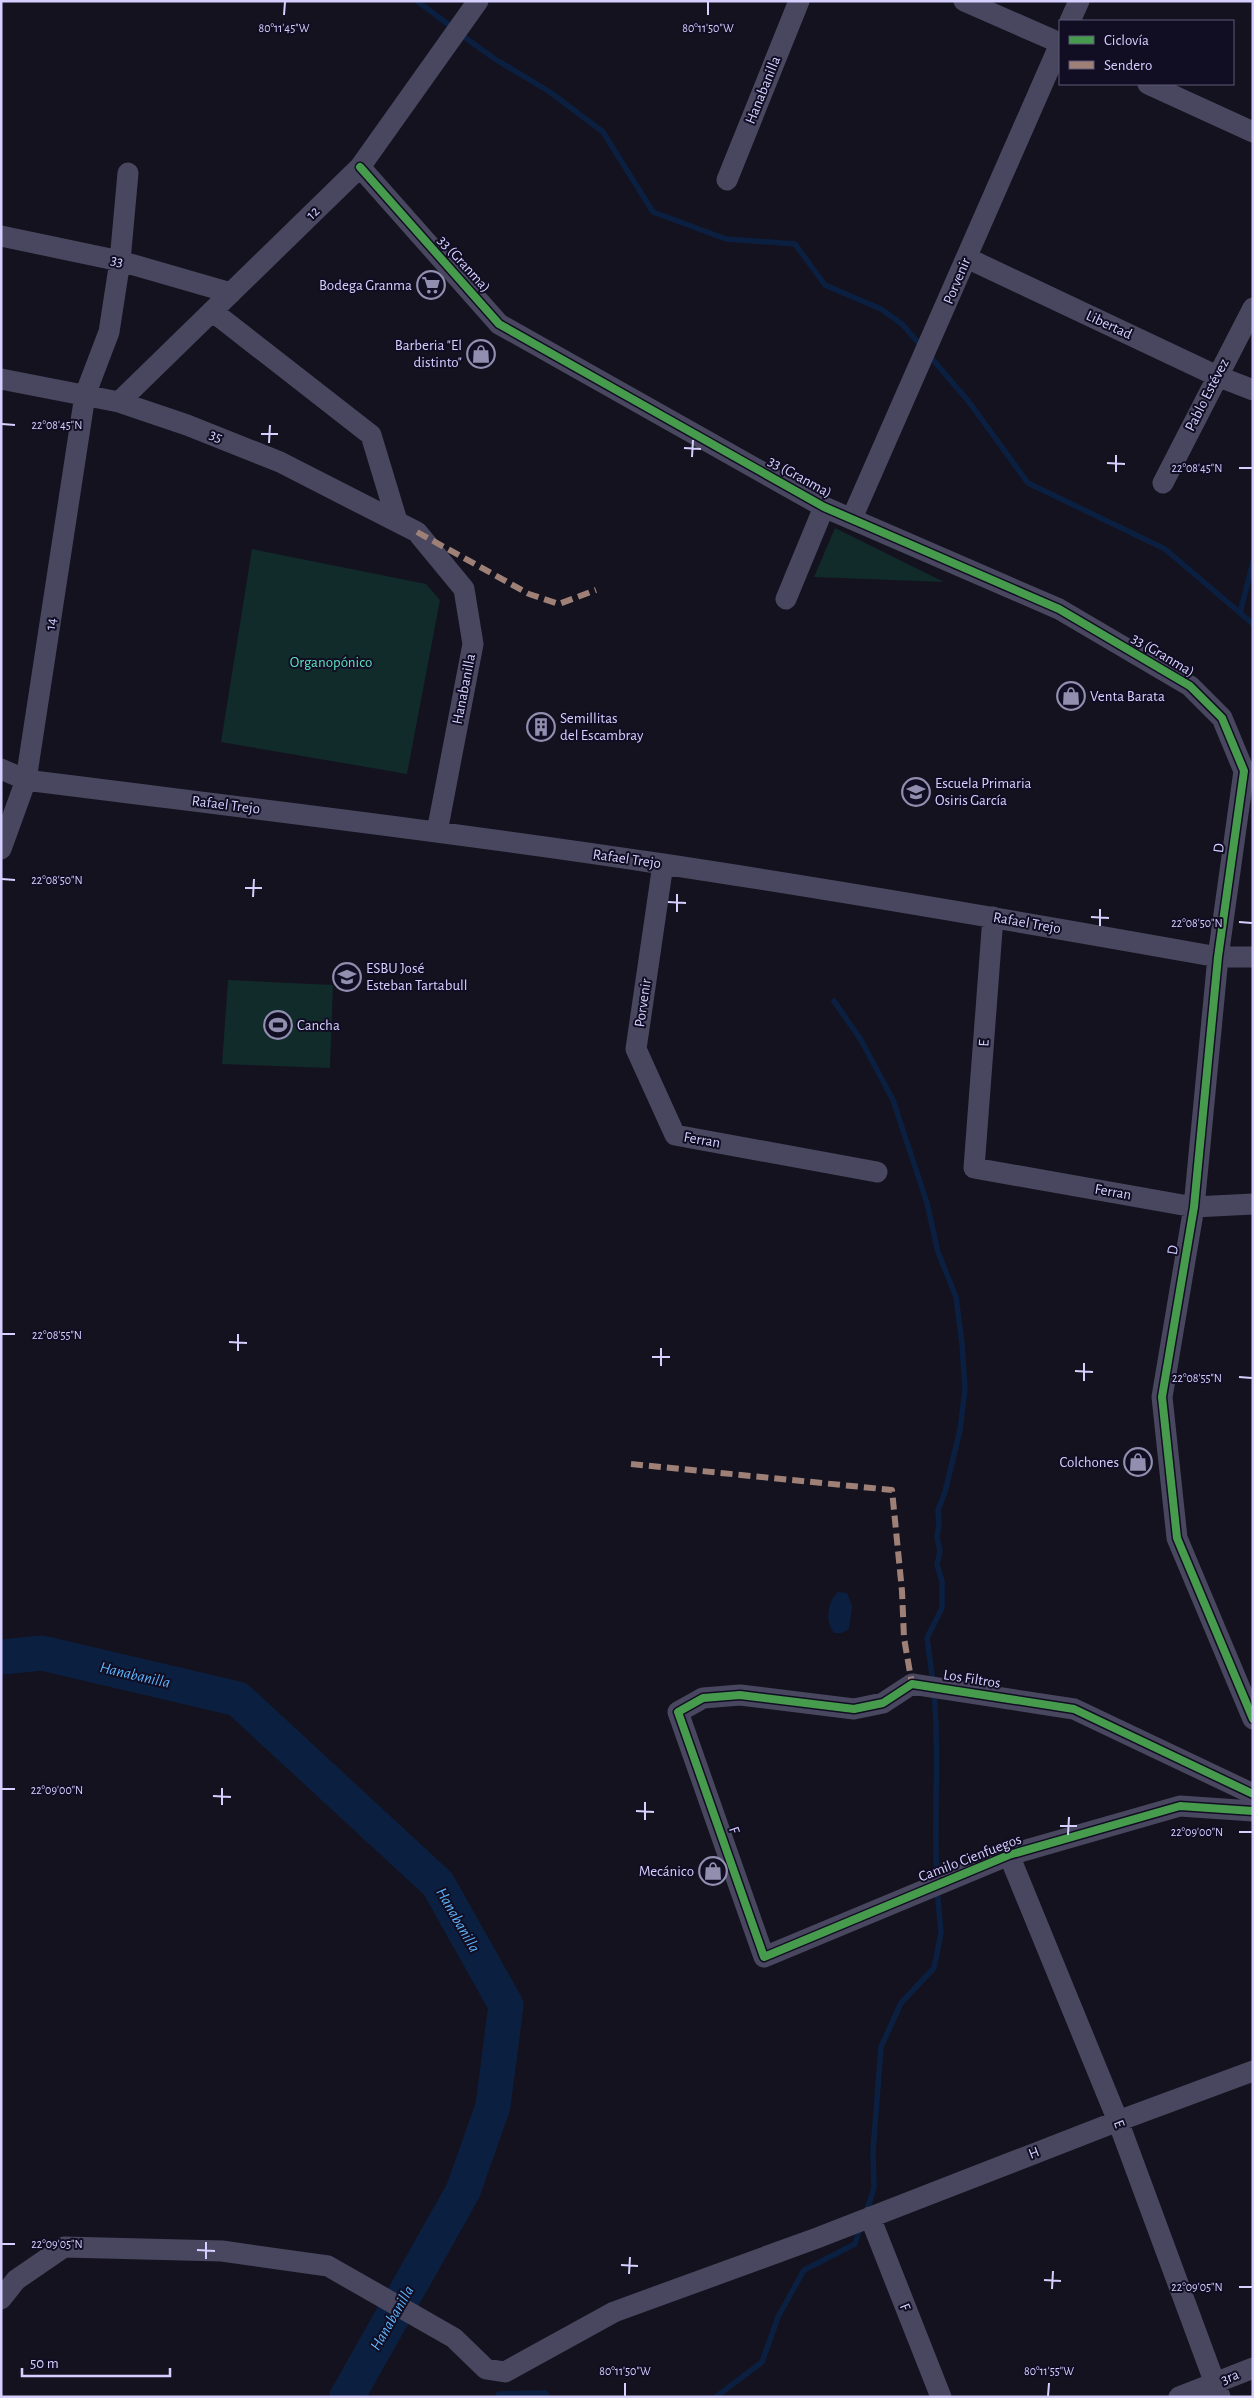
<svg xmlns="http://www.w3.org/2000/svg" width="1254" height="2398" font-family="'Alegreya Sans',sans-serif">
	<rect width="100%" height="100%" fill="#14121e"/>
	<path fill="#112a2a" d="M 835,528 L 944,582 L 814,577 Z
		M 252,549 L 426,584 L 440,600 L 407,774 L 221,742 Z
		M 228,980 L 333,985 L 330,1068 L 222,1064 Z"/>
	<path fill="#0b2041" d="M 838,1592 L 847,1593 L 852,1606 L 849,1629 L 841,1633 L 834,1633 C 825,1621 827,1602 838,1592 Z"/>
	<g fill="none" stroke-linecap="round" stroke-linejoin="round">
		<path stroke="#0b2041" stroke-width="5.5" d="M 417,1 L 453,28
			M 460,34 L 495,59 L 550,92 L 603,132 L 653,212 L 726,239 L 795,244 L 825,285 L 881,309 L 902,324 L 922,347
			M 928,354 L 969,402 L 1028,483 L 1165,549 L 1253,624
			M 1240,613 L 1253,562
			M 834,1001 L 861,1040 L 893,1100 L 927,1203 L 938,1252 L 956,1297 L 962,1344 L 965,1389 L 960,1430 L 945,1492 L 938,1510 L 939,1524 L 937,1537 L 940,1551 L 937,1565 L 942,1581 L 942,1608 L 927,1638 L 933,1683
			M 934,1692 C 940,1754 933,1818 937,1880
			M 866,2213 L 874,2188 L 873,2151 L 881,2047 L 901,2003 L 934,1968 L 941,1933 L 937,1889
			M 497,2397 L 499,2394 L 545,2393 L 548,2397
			M 716,2397 L 762,2362 L 778,2317 L 804,2270 L 855,2244 L 861,2226"/>
		<path stroke="#0b2041" stroke-width="35" d="M 1,1657 L 42,1653 L 238,1699 L 438,1884 L 506,2005 L 493,2106 L 463,2191 L 347,2397"/>
		<path stroke="#48475f" stroke-width="21" d="M 964,1 L 1060,43
			M 1070,21 L 1079,1
			M 1148,84 L 1253,132
			M 360,167 L 499,324 L 824,507 L 1059,609 L 1190,686 L 1222,718 L 1244,771 L 1218,957 L 1194,1207 L 1162,1397 L 1177,1538 L 1253,1719
			M 727,180 L 799,1
			M 1,236 L 120,261 L 231,293
			M 967,258 L 1217,376 L 1253,390
			M 212,311 L 371,435 L 397,521
			M 1,379 L 119,402 L 187,425 L 280,462 L 417,532 L 464,589 L 473,644 L 437,832
			M 119,402 L 360,167 L 478,1
			M 1163,483 L 1253,308
			M 852,518 L 1060,44
			M 786,599 L 824,507
			M 1,769 L 26,780 C 238,807 451,832 663,864 C 848,892 1033,924 1218,957 L 1253,957
			M 1,849 L 26,780 L 85,395 L 109,332 L 120,261 L 128,173
			M 663,864 L 636,1049 L 675,1135 L 877,1172
			M 993,917 L 974,1168 L 1194,1207 L 1253,1204
			M 1253,1794 L 1074,1709 L 912,1684 L 883,1703 L 854,1709 L 740,1695 L 703,1698 L 678,1712 L 764,1957 L 1009,1855 L 1180,1806 L 1253,1811
			M 1009,1855 L 1118,2121 L 1220,2397
			M 870,2217 L 941,2397
			M 1,2299 L 16,2280 L 64,2247 L 222,2251 L 328,2266 L 454,2338 L 486,2369 L 505,2372 L 614,2312 L 817,2238 L 1118,2121 L 1253,2071
			M 1179,2397 L 1253,2368"/>
		<path stroke="#9e8076" stroke-width="6" stroke-dasharray="12 6" stroke-linecap="butt" d="M 417,532 L 529,594 L 559,604 L 596,590
			M 631,1464 L 892,1490 L 902,1591 L 904,1638 L 912,1684"/>
		<defs>
			<path id="cycleway" d="M 360,167 L 499,324 L 824,507 L 1059,609 L 1190,686 L 1222,718 L 1244,771 L 1218,957 L 1194,1207 L 1162,1397 L 1177,1538 L 1253,1719
				M 1253,1794 L 1074,1709 L 912,1684 L 883,1703 L 854,1709 L 740,1695 L 703,1698 L 678,1712 L 764,1957 L 1009,1855 L 1180,1806 L 1253,1811"/>
		</defs>
		<use href="#cycleway" stroke="#110d23" stroke-width="11"/>
		<use href="#cycleway" stroke="#469c4c" stroke-width="8"/>
	</g>
	<path fill="none" stroke="#d5d0ff" stroke-width="2" d="M 284,15 L 285,2M 708,15 L 708,2M 2,424 L 15,425M 261,434 L 278,434M 269,443 L 270,425M 684,448 L 701,449M 692,457 L 693,440M 1107,463 L 1125,464M 1239,468 L 1252,468M 1116,472 L 1116,455M 2,879 L 15,880M 245,888 L 262,888M 253,897 L 254,879M 668,902 L 686,903M 677,912 L 677,894M 1091,917 L 1109,918M 1239,922 L 1252,923M 1100,926 L 1100,909M 2,1334 L 15,1334M 229,1342 L 247,1343M 238,1351 L 238,1334M 652,1357 L 670,1357M 661,1366 L 661,1348M 1075,1371 L 1093,1372M 1239,1377 L 1252,1378M 1084,1381 L 1084,1363M 2,1789 L 15,1789M 213,1796 L 231,1797M 222,1805 L 222,1788M 636,1811 L 654,1812M 645,1820 L 645,1802M 1060,1826 L 1077,1826M 1239,1832 L 1252,1832M 1068,1835 L 1069,1817M 2,2244 L 15,2244M 197,2250 L 215,2251M 206,2259 L 206,2242M 621,2265 L 638,2266M 629,2274 L 630,2257M 1044,2280 L 1061,2281M 1239,2287 L 1252,2287M 1052,2289 L 1053,2271M 625,2396 L 625,2383M 1048,2396 L 1049,2383"/>
	<defs>
		<symbol id="supermarket-ring" viewBox="-11 -11 22 22"><circle r="9.5" fill="#110d23" stroke="#918eb0" stroke-width="1.5"/><path d="M-6-5.5h2.5l.6 2H6L4.5 2H-2.5L-4.4-4H-6ZM-1.5 3.2a1.3 1.3 0 1 0 .1 0ZM3 3.2a1.3 1.3 0 1 0 .1 0Z" fill="#918eb0"/></symbol>
		<symbol id="shop-ring" viewBox="-11 -11 22 22"><circle r="9.5" fill="#110d23" stroke="#918eb0" stroke-width="1.5"/><path d="M-5-2.5h2.3a2.7 3.5 0 0 1 5.4 0H5L5.5 6h-11ZM-1.5-2.5h3a1.5 2.3 0 0 0-3 0Z" fill="#918eb0"/></symbol>
		<symbol id="building-ring" viewBox="-11 -11 22 22"><circle r="9.5" fill="#110d23" stroke="#918eb0" stroke-width="1.5"/><path d="M-4-6H4V6H1V3H-1V6H-4ZM-2.5-4.3h1.7v1.8h-1.7ZM.8-4.3h1.7v1.8H.8ZM-2.5-1h1.7V.8h-1.7ZM.8-1h1.7V.8H.8Z" fill="#918eb0"/></symbol>
		<symbol id="school-ring" viewBox="-11 -11 22 22"><circle r="9.5" fill="#110d23" stroke="#918eb0" stroke-width="1.5"/><path d="M0-5L7-2L0 1L-7-2ZM-4 1L0 2.5L4 1V4Q0 6-4 4Z" fill="#918eb0"/></symbol>
		<symbol id="stadium-ring" viewBox="-11 -11 22 22"><circle r="9.5" fill="#110d23" stroke="#918eb0" stroke-width="1.5"/><path d="M0-5a6.5 5 0 1 0 0 10a6.5 5 0 1 0 0-10ZM-3.5-1.8h7v3.6h-7Z" fill="#918eb0"/></symbol>
	</defs>
	<g fill-rule="evenodd">
		<use href="#supermarket-ring" x="415" y="269" width="32" height="32"/>
		<use href="#shop-ring" x="465" y="338" width="32" height="32"/>
		<use href="#shop-ring" x="1055" y="680" width="32" height="32"/>
		<use href="#building-ring" x="525" y="711" width="32" height="32"/>
		<use href="#school-ring" x="900" y="776" width="32" height="32"/>
		<use href="#school-ring" x="331" y="961" width="32" height="32"/>
		<use href="#stadium-ring" x="262" y="1009" width="32" height="32"/>
		<use href="#shop-ring" x="1122" y="1446" width="32" height="32"/>
		<use href="#shop-ring" x="697" y="1855" width="32" height="32"/>
	</g>
	<g text-anchor="middle" dominant-baseline="central" stroke-width="4" stroke-linejoin="round" paint-order="stroke">
		<g font-size="15" fill="#d5d0ff" stroke="#110d23">
			<text transform="translate(763 90) rotate(-68)">Hanabanilla</text>
			<text transform="translate(313 213) rotate(-44)">12</text>
			<text transform="translate(117 261) rotate(14)">33</text>
			<text transform="translate(464 264) rotate(48)">33 (Granma)</text>
			<text transform="translate(957 281) rotate(-67)">Porvenir</text>
			<text transform="translate(1109 325) rotate(25)">Libertad</text>
			<text transform="translate(1207 395) rotate(-63)">Pablo Estévez</text>
			<text transform="translate(216 436) rotate(22)">35</text>
			<text transform="translate(800 477) rotate(29)">33 (Granma)</text>
			<text transform="translate(51 624) rotate(-81)">14</text>
			<text transform="translate(1163 655) rotate(31)">33 (Granma)</text>
			<text transform="translate(464 689) rotate(-79)">Hanabanilla</text>
			<text transform="translate(226 805) rotate(7)">Rafael Trejo</text>
			<text transform="translate(1219 848) rotate(-82)">D</text>
			<text transform="translate(627 859) rotate(8)">Rafael Trejo</text>
			<text transform="translate(1027 923) rotate(10)">Rafael Trejo</text>
			<text transform="translate(643 1003) rotate(-82)">Porvenir</text>
			<text transform="translate(984 1043) rotate(-86)">E</text>
			<text transform="translate(702 1140) rotate(10)">Ferran</text>
			<text transform="translate(1113 1192) rotate(10)">Ferran</text>
			<text transform="translate(1173 1250) rotate(-80)">D</text>
			<text transform="translate(972 1679) rotate(9)">Los Filtros</text>
			<text transform="translate(734 1830) rotate(71)">F</text>
			<text transform="translate(970 1858) rotate(-21)">Camilo Cienfuegos</text>
			<text transform="translate(1119 2124) rotate(69)">E</text>
			<text transform="translate(1034 2153) rotate(-21)">H</text>
			<text transform="translate(905 2307) rotate(68)">F</text>
			<text transform="translate(1230 2377) rotate(-21)">3ra</text>
		</g>
		<g font-size="15" fill="#d5d0ff" stroke="#110d23" text-anchor="start">
			<text x="412" y="285" text-anchor="end">Bodega Granma</text>
			<text x="462" y="345" text-anchor="end">Barberia "El<tspan x="462" dy="17">distinto"</tspan></text>
			<text x="1090" y="696">Venta Barata</text>
			<text x="560" y="718">Semillitas<tspan x="560" dy="17">del Escambray</tspan></text>
			<text x="935" y="783">Escuela Primaria<tspan x="935" dy="17">Osiris García</tspan></text>
			<text x="366" y="968">ESBU José<tspan x="366" dy="17">Esteban Tartabull</tspan></text>
			<text x="297" y="1025">Cancha</text>
			<text x="1119" y="1462" text-anchor="end">Colchones</text>
			<text x="694" y="1871" text-anchor="end">Mecánico</text>
		</g>
		<g font-size="15" fill="#59e2be" stroke="#110d23">
			<text x="331" y="662">Organopónico</text>
		</g>
		<g font-size="16" font-style="italic" fill="#5eb6ff" stroke="#110d23">
			<text transform="translate(135 1675) rotate(13)">Hanabanilla</text>
			<text transform="translate(458 1920) rotate(60)">Hanabanilla</text>
			<text transform="translate(392 2318) rotate(-60)">Hanabanilla</text>
		</g>
	</g>
	<g font-size="12" text-anchor="middle" fill="#d5d0ff" stroke="#110d23" stroke-width="4" stroke-linejoin="round" paint-order="stroke">
		<text x="284" y="32">80°11'45"W</text>
		<text x="708" y="32">80°11'50"W</text>
		<text x="57" y="429">22°08'45"N</text>
		<text x="1197" y="472">22°08'45"N</text>
		<text x="57" y="884">22°08'50"N</text>
		<text x="1197" y="927">22°08'50"N</text>
		<text x="57" y="1339">22°08'55"N</text>
		<text x="1197" y="1382">22°08'55"N</text>
		<text x="57" y="1794">22°09'00"N</text>
		<text x="1197" y="1836">22°09'00"N</text>
		<text x="57" y="2248">22°09'05"N</text>
		<text x="1197" y="2291">22°09'05"N</text>
		<text x="625" y="2375">80°11'50"W</text>
		<text x="1049" y="2375">80°11'55"W</text>
	</g>
	<rect width="1254" height="2398" fill="none" stroke="#d5d0ff" stroke-width="5"/>
	<rect x="1059" y="20" width="175" height="65" fill="#110d23" stroke="#5f5b7b"/>
	<rect x="1069" y="36" width="25" height="8" fill="#469c4c" stroke="#5f5b7b"/>
	<text x="1104" y="45" font-size="15" fill="#d5d0ff">Ciclovía</text>
	<rect x="1069" y="61" width="25" height="8" fill="#9e8076" stroke="#5f5b7b"/>
	<text x="1104" y="70" font-size="15" fill="#d5d0ff">Sendero</text>
	<path d="M22 2368v8h148v-8" fill="none" stroke="#d5d0ff" stroke-width="2.5"/>
	<text x="30" y="2368" font-size="15" fill="#d5d0ff" stroke="#110d23" stroke-width="4" paint-order="stroke">50 m</text>
</svg>
